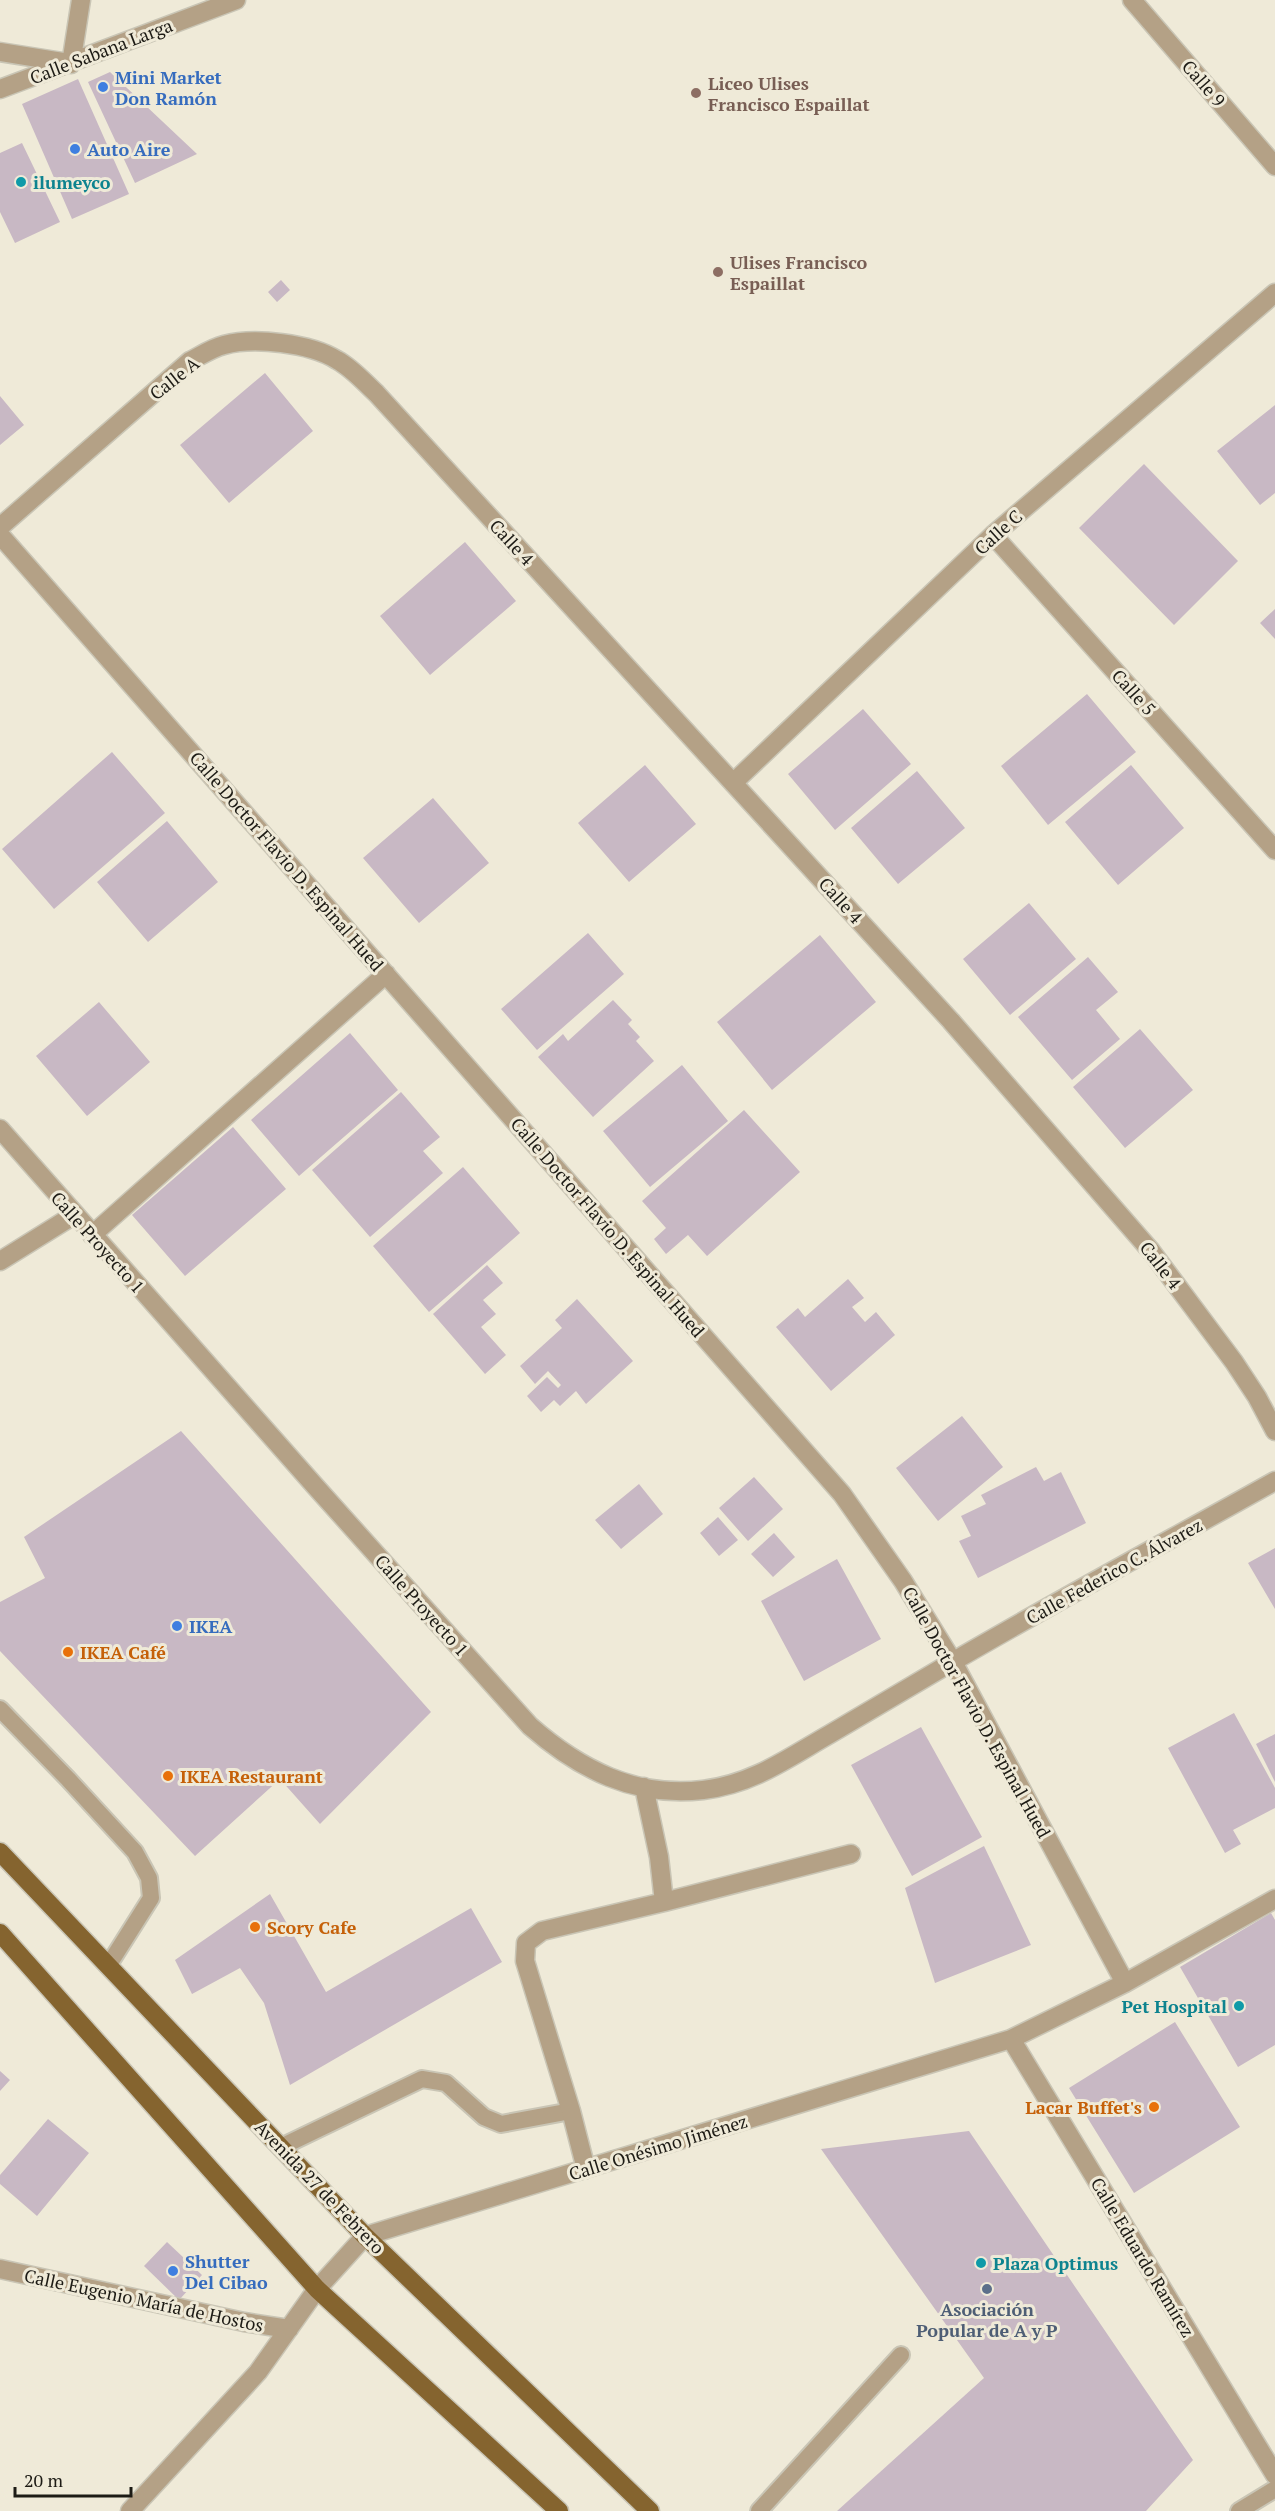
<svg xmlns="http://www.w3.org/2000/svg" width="1275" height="2511" font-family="'PT Serif',serif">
	<rect width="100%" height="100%" fill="#efead8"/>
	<path fill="#c8b8c4" d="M 110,72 L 197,154 L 135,183 L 88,82 Z
		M 78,79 L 129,194 L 72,219 L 22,104 Z
		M 22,143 L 60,222 L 15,243 L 0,212 L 0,153 Z
		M 281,280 L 290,290 L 277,302 L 268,292 Z
		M 265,373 L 313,431 L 229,503 L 180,445 Z
		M 0,396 L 24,425 L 0,445 Z
		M 1275,405 L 1275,493 L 1260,505 L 1217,451 Z
		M 1144,464 L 1238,561 L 1174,625 L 1079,528 Z
		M 465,542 L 516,601 L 430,675 L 380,616 Z
		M 1275,609 L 1275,639 L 1260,623 Z
		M 1087,694 L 1136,752 L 1048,825 L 1001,766 Z
		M 863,709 L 911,764 L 835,830 L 788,774 Z
		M 112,752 L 165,813 L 54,909 L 2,849 Z
		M 645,765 L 696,824 L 629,882 L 578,823 Z
		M 1131,765 L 1184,828 L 1118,885 L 1065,822 Z
		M 917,771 L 965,828 L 898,884 L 851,828 Z
		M 433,798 L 489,863 L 419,923 L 363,858 Z
		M 167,821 L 218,882 L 148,942 L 97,882 Z
		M 1029,903 L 1076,959 L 1010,1015 L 963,959 Z
		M 588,933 L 624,974 L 537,1050 L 501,1009 Z
		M 820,935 L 876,1002 L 772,1090 L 717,1022 Z
		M 1088,957 L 1118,992 L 1096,1010 L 1120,1039 L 1072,1080 L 1018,1017 Z
		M 613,1000 L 632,1020 L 628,1024 L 640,1037 L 636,1041 L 654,1061 L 593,1117 L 538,1057 L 563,1034 L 568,1041 Z
		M 99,1002 L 150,1062 L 87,1116 L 36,1056 Z
		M 1140,1029 L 1193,1090 L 1125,1148 L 1073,1087 Z
		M 350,1033 L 398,1090 L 299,1176 L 251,1120 Z
		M 682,1065 L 728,1121 L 650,1187 L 603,1131 Z
		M 401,1092 L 440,1137 L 423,1151 L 443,1173 L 370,1237 L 312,1170 Z
		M 744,1110 L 800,1172 L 707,1256 L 688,1235 L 666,1254 L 654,1239 L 666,1228 L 642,1201 Z
		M 233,1127 L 286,1189 L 185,1276 L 132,1215 Z
		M 463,1167 L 520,1233 L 429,1312 L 373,1246 Z
		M 487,1265 L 503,1283 L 483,1300 L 496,1314 L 481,1327 L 506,1355 L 485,1374 L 433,1314 Z
		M 848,1279 L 864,1298 L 852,1307 L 865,1322 L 876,1312 L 895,1335 L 831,1391 L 776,1327 L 798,1308 L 805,1317 Z
		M 577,1299 L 633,1361 L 586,1404 L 576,1391 L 560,1406 L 554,1400 L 541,1412 L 527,1396 L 547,1377 L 558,1388 L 561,1385 L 548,1371 L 535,1384 L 520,1366 L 562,1328 L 555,1320 Z
		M 962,1416 L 1003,1467 L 938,1521 L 896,1468 Z
		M 181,1431 L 431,1712 L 320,1824 L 280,1779 L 195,1856 L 0,1651 L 0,1602 L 45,1578 L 24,1537 Z
		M 1036,1467 L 1044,1481 L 1061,1472 L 1086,1523 L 978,1578 L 959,1541 L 971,1536 L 961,1516 L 986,1504 L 981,1495 Z
		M 754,1477 L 783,1509 L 748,1541 L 719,1508 Z
		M 639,1484 L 663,1514 L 621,1549 L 595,1520 Z
		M 718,1517 L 738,1540 L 719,1556 L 700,1533 Z
		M 774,1533 L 795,1557 L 773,1577 L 751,1554 Z
		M 1275,1548 L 1275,1609 L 1248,1563 Z
		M 837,1559 L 881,1639 L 804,1681 L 761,1601 Z
		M 1234,1713 L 1275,1788 L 1275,1808 L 1233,1830 L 1241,1844 L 1225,1853 L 1168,1748 Z
		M 921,1727 L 982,1837 L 912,1876 L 851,1765 Z
		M 1275,1734 L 1275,1782 L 1256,1744 Z
		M 984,1846 L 1031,1945 L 935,1983 L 905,1888 Z
		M 270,1894 L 326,1992 L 471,1908 L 502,1962 L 290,2085 L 264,2003 L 240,1968 L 192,1994 L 175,1960 Z
		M 1271,1913 L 1275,1920 L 1275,2045 L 1238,2067 L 1180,1967 Z
		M 1175,2022 L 1240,2127 L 1134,2193 L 1069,2088 Z
		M 0,2071 L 10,2080 L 0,2091 Z
		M 48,2119 L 89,2153 L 37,2216 L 0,2184 L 0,2175 Z
		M 969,2131 L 1193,2460 L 1146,2511 L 837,2511 L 984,2378 L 821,2149 Z
		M 167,2242 L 202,2275 L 179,2300 L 144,2266 Z"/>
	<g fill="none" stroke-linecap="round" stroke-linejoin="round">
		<defs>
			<path id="service" d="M 0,1709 L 68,1779 L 135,1852 L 149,1878 L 151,1898 L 108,1966
				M 281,2147 L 422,2079 L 446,2083 L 484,2117 L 501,2124 L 571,2111
				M 759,2511 L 901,2355
				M 1239,2511 L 1275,2489"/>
			<path id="minor" d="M 1132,0 L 1275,166
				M 0,52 L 69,63
				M 71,64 L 81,0
				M 0,89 L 236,0
				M 0,527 L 190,361 C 200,356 212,348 224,345 C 254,337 310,343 337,360 C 352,368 364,382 376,393 L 951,1021 L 1151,1251 L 1234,1362 L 1257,1397 L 1275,1431
				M 0,535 L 842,1494 L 903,1581 L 953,1662 L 1125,1983
				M 993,535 L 1275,850
				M 733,783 L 993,535 L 1275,293
				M 0,1129 L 315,1486 L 530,1726 C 579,1769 635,1798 703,1790 C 753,1784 788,1758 830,1734 C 869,1711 908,1688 947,1665 C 1055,1602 1166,1542 1275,1481
				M 92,1235 L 386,974
				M 0,1261 L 74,1215
				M 664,1902 L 851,1854
				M 1011,2039 L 1275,2475
				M 586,2169 L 571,2111 L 525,1961 L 526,1943 L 542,1931 L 664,1902 L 659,1857 L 644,1787
				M 0,2269 L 244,2322 L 289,2329
				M 130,2511 L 258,2372 L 317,2289 L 365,2236 L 1011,2039 L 1125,1983 L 1275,1899"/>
			<path id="primary" d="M 0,1852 L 365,2236 L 650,2511
				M 0,1933 L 317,2289 L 559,2511"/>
		</defs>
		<use href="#service" stroke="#c9c5b5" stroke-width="20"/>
		<use href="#minor" stroke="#c9c5b5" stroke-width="21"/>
		<use href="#primary" stroke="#c9c5b5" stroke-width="21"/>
		<use href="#service" stroke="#b4a186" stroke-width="16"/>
		<use href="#minor" stroke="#b4a186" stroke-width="18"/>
		<use href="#primary" stroke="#85642f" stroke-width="18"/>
	</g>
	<g fill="#3f7fe0" stroke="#efead8" stroke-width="2">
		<circle cx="103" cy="87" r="6"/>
		<circle cx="75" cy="149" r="6"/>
		<circle cx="177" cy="1626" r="6"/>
		<circle cx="173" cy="2271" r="6"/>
	</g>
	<g fill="#8d6e63" stroke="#efead8" stroke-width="2">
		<circle cx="696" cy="93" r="6"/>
		<circle cx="718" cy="272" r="6"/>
	</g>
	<g fill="#0f9aa8" stroke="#efead8" stroke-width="2">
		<circle cx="21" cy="182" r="6"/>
		<circle cx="1239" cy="2006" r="6"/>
		<circle cx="981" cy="2263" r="6"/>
	</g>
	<g fill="#e8710a" stroke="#efead8" stroke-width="2">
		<circle cx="68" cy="1652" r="6"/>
		<circle cx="168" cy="1776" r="6"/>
		<circle cx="255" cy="1927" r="6"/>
		<circle cx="1154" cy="2107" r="6"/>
	</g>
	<circle fill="#5c6f8a" stroke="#efead8" stroke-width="2" cx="987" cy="2289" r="6"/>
	<g text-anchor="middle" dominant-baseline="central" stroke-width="6" stroke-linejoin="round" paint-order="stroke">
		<g font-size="18" fill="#1d1b15" stroke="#efead8">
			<text transform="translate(101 51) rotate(-21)">Calle Sabana Larga</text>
			<text transform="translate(1204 83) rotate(49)">Calle 9</text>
			<text transform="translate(174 378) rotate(-38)">Calle A</text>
			<text transform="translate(998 532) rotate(-42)">Calle C</text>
			<text transform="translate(512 542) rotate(47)">Calle 4</text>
			<text transform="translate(1134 692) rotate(48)">Calle 5</text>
			<text transform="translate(287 861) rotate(49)">Calle Doctor Flavio D. Espinal Hued</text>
			<text transform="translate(841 900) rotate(48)">Calle 4</text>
			<text transform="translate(608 1227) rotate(49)">Calle Doctor Flavio D. Espinal Hued</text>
			<text transform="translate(98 1242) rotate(48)">Calle Proyecto 1</text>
			<text transform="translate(1161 1265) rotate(52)">Calle 4</text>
			<text transform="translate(1114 1571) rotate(-29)">Calle Federico C. Álvarez</text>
			<text transform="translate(422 1605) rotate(48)">Calle Proyecto 1</text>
			<text transform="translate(977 1712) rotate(61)">Calle Doctor Flavio D. Espinal Hued</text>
			<text transform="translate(658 2147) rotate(-17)">Calle Onésimo Jiménez</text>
			<text transform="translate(320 2187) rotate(46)">Avenida 27 de Febrero</text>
			<text transform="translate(1143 2257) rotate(59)">Calle Eduardo Ramírez</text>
			<text transform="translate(144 2300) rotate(12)">Calle Eugenio María de Hostos</text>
		</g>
		<g font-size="18" font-weight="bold" fill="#366cbe" stroke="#efead8" text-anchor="start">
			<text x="115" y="77">Mini Market<tspan x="115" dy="21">Don Ramón</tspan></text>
			<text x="87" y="149">Auto Aire</text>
			<text x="189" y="1626">IKEA</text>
			<text x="185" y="2261">Shutter<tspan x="185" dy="21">Del Cibao</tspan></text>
		</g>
		<g font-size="18" font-weight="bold" fill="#785e54" stroke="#efead8" text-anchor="start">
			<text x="708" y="83">Liceo Ulises<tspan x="708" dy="21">Francisco Espaillat</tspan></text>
			<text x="730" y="262">Ulises Francisco<tspan x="730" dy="21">Espaillat</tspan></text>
		</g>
		<g font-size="18" font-weight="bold" fill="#0d838f" stroke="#efead8" text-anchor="start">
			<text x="33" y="182">ilumeyco</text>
			<text x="1227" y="2006" text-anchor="end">Pet Hospital</text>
			<text x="993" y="2263">Plaza Optimus</text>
		</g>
		<g font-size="18" font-weight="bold" fill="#c56008" stroke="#efead8" text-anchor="start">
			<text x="80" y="1652">IKEA Café</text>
			<text x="180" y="1776">IKEA Restaurant</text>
			<text x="267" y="1927">Scory Cafe</text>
			<text x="1142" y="2107" text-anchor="end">Lacar Buffet's</text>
		</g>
		<g font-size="18" font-weight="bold" fill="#4e5e75" stroke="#efead8">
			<text x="987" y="2309">Asociación<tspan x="987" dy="21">Popular de A y P</tspan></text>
		</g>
	</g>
	<path d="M15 2487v9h116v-9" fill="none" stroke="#1d1b15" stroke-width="3"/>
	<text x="24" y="2487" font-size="18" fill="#1d1b15" stroke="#efead8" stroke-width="4.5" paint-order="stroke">20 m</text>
</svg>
